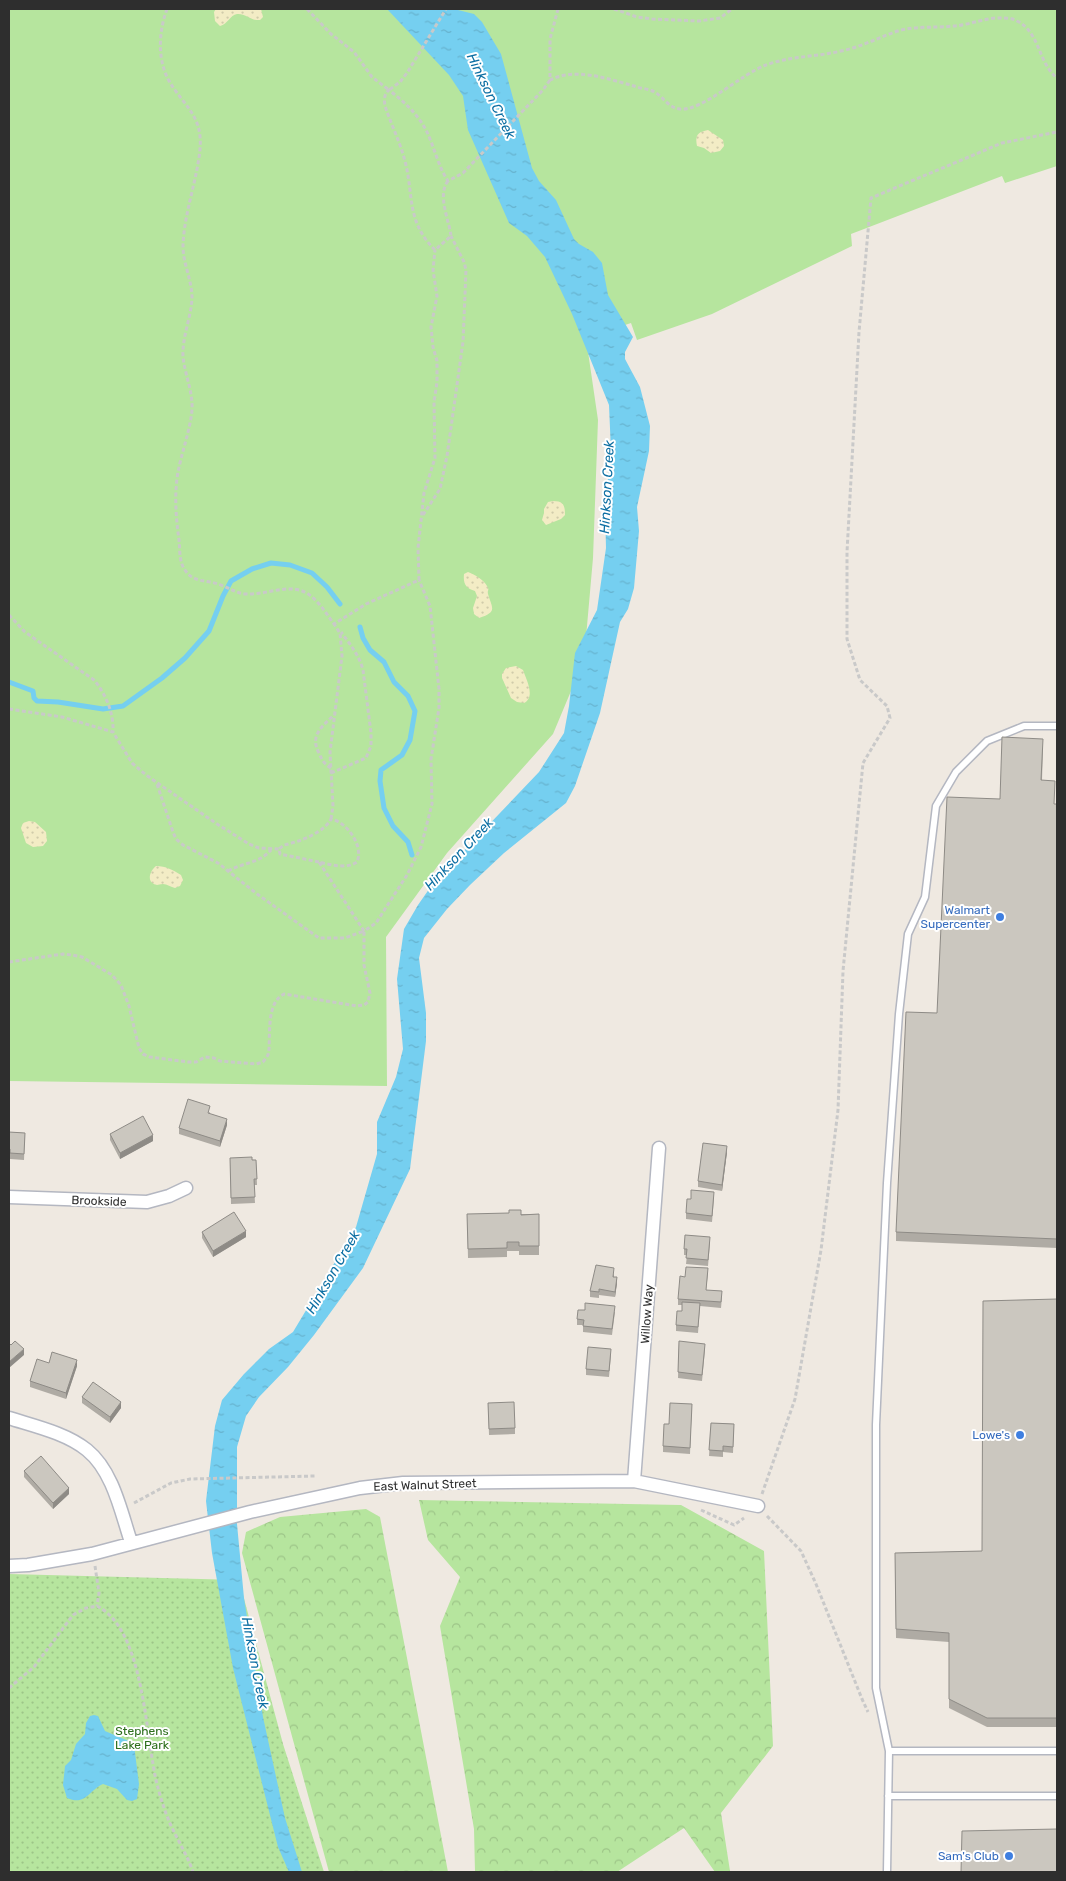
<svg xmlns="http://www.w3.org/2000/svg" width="1066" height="1881" font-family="Rubik,sans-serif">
	<defs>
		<pattern id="forest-crowns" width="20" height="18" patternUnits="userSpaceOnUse" patternTransform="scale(1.25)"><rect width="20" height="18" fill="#b6e59e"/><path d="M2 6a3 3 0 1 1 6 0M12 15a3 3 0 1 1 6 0" fill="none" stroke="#9dc588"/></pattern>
		<pattern id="sand-dots" width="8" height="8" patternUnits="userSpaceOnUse" patternTransform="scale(1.25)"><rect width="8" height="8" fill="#f3ecc5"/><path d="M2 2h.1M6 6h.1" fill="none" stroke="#d1cbaa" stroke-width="1.8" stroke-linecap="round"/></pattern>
		<pattern id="park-dots" width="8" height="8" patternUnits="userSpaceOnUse" patternTransform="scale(1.25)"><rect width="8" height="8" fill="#b6e59e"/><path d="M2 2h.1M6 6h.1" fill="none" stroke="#9dc588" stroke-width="1.8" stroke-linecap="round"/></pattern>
		<pattern id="water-ripples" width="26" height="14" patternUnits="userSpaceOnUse" patternTransform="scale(1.25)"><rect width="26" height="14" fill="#75cff0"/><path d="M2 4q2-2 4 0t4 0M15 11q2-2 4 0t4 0" fill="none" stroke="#66b2ce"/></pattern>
	</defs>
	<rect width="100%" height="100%" fill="#efe9e1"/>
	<path fill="#b6e59e" d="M 9,9 L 1057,9 L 1057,166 L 1005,183 L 1002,176 L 851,234 L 852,246 L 712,314 L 637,340 L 631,323 L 586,338 L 598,420 L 593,558 L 584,660 L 553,734 L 447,853 L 386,937 L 387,1086 L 9,1081 Z"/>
	<path fill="url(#forest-crowns)" d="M 419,1500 L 681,1505 L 764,1551 L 773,1746 L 721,1813 L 730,1871 L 715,1872 L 684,1828 L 617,1872 L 475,1872 L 474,1829 L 440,1626 L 460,1577 L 428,1540 Z
		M 366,1509 L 380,1517 L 448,1872 L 329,1872 L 242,1553 L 246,1532 L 280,1517 Z"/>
	<path fill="url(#sand-dots)" d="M 216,9 L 261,9 L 263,17 L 260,20 C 251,21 245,13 237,14 C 230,15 228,24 220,26 L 215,21 L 214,12 Z
		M 708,130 L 723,140 L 724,146 L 720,151 L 711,153 L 704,148 L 697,146 C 695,136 697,132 708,130 Z
		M 553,501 C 564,501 565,506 565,515 L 561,519 L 546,525 L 542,520 L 544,513 L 544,509 L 548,502 Z
		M 468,572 C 474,574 484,580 487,586 C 490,591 487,589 488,594 C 492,608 498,612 479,618 L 474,614 L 473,608 L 477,596 L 475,591 C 466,588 463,584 464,574 Z
		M 516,666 L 523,670 C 526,679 536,697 524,703 L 517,702 L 511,698 L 502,678 L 502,674 L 506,668 Z
		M 29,821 L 35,822 L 46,832 L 47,841 L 43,846 L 33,847 L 26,843 L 21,828 L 23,823 Z
		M 156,866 C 166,866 173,870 181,875 L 183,880 L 180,886 L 175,888 C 171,887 167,884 163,884 C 158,884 158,886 154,884 C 146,880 151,870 156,866 Z"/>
	<path fill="url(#park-dots)" d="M 9,1574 L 239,1580 L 283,1744 L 324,1872 L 9,1872 Z"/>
	<path fill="url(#water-ripples)" d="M 387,9 L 454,9 L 474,14 L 482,22 L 501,54 L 532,168 L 539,181 L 556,200 L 574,239 L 579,244 L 593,252 L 602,263 L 608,295 L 633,337 L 625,352 L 625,359 L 640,387 L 650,426 L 649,451 L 637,507 L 639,531 L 634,588 L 628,609 L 620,622 L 600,713 L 575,786 L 566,803 L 504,853 L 470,885 L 447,909 L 424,938 L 419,958 L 426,1013 L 426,1041 L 410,1169 L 363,1268 L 314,1335 L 288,1367 L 259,1397 L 246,1416 L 237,1447 L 237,1524 L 244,1598 L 263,1717 L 285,1818 L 302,1872 L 289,1872 L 278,1847 L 233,1668 L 212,1553 L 206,1501 L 215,1426 L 222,1400 L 244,1374 L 269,1349 L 293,1332 L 356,1227 L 377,1154 L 377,1122 L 396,1077 L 403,1049 L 397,979 L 404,929 L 418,905 L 434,882 L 539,772 L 564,733 L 569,706 L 575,653 L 597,610 L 606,548 L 605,505 L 611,452 L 609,405 L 572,314 L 545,257 L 527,236 L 509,223 L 468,130 L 463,96 L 449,75 Z
		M 94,1715 L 98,1716 L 105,1731 L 131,1742 L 134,1745 L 139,1784 L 137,1799 L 132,1801 L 127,1800 L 117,1789 L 103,1784 C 88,1791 86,1806 67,1798 L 63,1785 L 65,1766 L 71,1760 L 76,1744 L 85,1734 L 86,1723 L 90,1716 Z"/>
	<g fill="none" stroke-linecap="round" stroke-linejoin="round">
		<path stroke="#75cff0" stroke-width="5" d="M 360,627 L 363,638 L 370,650 L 384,662 L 394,682 L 408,696 L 415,711 L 410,740 L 402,755 L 381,770 L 380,781 L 384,808 L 393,826 L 408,842 L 412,855
			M 9,682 L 33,691 L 34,698 L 37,701 L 58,702 L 103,709 L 123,706 L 162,678 L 185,658 L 209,631 L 223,596 L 231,581 L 252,569 L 271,563 L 290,565 L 312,573 L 327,587 L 340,604"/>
		<defs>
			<path id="lane" d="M 889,1751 L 1057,1751
				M 888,1796 L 1057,1796
				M 887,1872 L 889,1751 L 876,1688 L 876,1425 L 887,1183 L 899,1014 L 908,934 L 925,897 L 936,806 L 956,772 L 987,741 L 1024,726 L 1057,726"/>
			<path id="street" d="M 9,1197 L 147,1202 L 169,1196 L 186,1188
				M 9,1418 C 34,1426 66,1433 87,1450 C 113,1471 121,1512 131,1542
				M 634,1481 L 659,1148
				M 9,1566 L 28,1565 L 92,1554 L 250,1512 L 360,1488 L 403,1483 L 634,1481 L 758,1506"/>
		</defs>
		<use href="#lane" stroke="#b4b7c1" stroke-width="9"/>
		<use href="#street" stroke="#b4b7c1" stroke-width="15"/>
		<path stroke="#c9c9c9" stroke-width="3" stroke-dasharray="4 2.5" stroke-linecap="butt" d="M 167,9 C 159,31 157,57 168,79 C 182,105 203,114 200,149 C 197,181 184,213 183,246 C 183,264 192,280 192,298 C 191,318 182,337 183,357 C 185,375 193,392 192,410 C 190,431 182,451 178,472 C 174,495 176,518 179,540 C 180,550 179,562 185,570 C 192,582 206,580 218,584 C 228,587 235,593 246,594 C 264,595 282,586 299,590 C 315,594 325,612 334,624 L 366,604 L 419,580 L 418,548 L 424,493 L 435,458 L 434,402 L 437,382 L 437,361 L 433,347 L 431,327 L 437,296 L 433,270 L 435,250
			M 307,9 L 331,34 L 354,52 L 372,77 L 389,90 L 400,82 L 407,73 L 446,9
			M 558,9 L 550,39 L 550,80 C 576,67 608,79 634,86 C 641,89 649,88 656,93 C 664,98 669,108 680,109 C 701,112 743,73 766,65 C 790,56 816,57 841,51 C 862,47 881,36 901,30 C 919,26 936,28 954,26 C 970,25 986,17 1002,18 C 1007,18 1012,18 1017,21 C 1040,32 1038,63 1057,78
			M 614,9 L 637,17 L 652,19 L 699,21 L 720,18 L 732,9
			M 448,181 C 437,195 449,220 451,236 L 435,250 C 406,221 414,196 405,161 C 400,142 391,124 385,106 C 384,100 384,94 389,90 C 403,101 417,113 426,130 C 434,146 438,166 448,181 L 463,173 L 543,90 L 550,80
			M 423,515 L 440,489 L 447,456 L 463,342 L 466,270 L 464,262 L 451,236
			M 9,615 L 25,632 L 94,680 C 106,694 114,714 113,732
			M 9,709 L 62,717 L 113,732 L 132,763 L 146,775 L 217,824 L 249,844 L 259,848 L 279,849
			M 331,768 C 324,764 322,760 319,753 C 309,735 323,726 335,714
			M 331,773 L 366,758 L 371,746 L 371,733 L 363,670 C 359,655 350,644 341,632
			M 331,819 L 333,806 L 330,752 L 342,656 L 340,633 L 334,624
			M 319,862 L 280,854 L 279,849 L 284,845 C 298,842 324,833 331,819 C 347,822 364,846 357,862 C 347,869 331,865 319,862 L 364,931 L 376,923 L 407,875 L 421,847 L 432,804 L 431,759 L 439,708 L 439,689 L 430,606 L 419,580
			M 228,871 C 244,862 258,864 271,850
			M 9,962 L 63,954 L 72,955 L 82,957 L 112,975 L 121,985 L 129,1006 L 139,1048 L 143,1054 L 150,1057 L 188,1062 L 196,1062 L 205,1057 L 214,1058 L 220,1061 L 256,1064 L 263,1062 L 268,1055 L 269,1049 C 270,1032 267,1002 284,994 L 357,1006 L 364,1005 L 368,1002 L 370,993 L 364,965 L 364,931 L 345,938 L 319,938 L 257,894 L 218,863 L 183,845 L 176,839 L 173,832 L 157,784
			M 762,1494 L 795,1399 L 821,1250 L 838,1110 L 843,971 L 863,763 L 890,718 L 887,706 L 860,680 L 847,639 L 847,552 L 859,332 L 871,198 L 1002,143 L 1057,132
			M 134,1503 L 171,1483 L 190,1479 L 315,1476
			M 701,1510 L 734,1525 L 744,1518
			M 767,1516 L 801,1551 L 816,1584 L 862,1699 L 868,1712
			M 95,1566 L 99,1593 L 97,1606
			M 9,1688 L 34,1667 L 73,1615 L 86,1608 L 97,1606 C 145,1630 145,1737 157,1784 C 160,1796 164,1809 169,1821 C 176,1838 187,1854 193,1872"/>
		<use href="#lane" stroke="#fff" stroke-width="6"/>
		<use href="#street" stroke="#fff" stroke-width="12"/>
	</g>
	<path fill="#afaba4" d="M 1043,748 L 1042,780 L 1054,804 L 1057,804 L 1057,1248 L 896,1241 L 896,1232 L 937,1013 L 1000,799 Z
		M 210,1112 L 210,1114 L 227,1125 L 220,1147 L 179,1134 L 179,1128 Z
		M 9,1132 L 25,1133 L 24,1160 L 10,1159 L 10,1155 L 9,1155 Z
		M 110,1134 L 153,1141 L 120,1159 L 110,1140 Z
		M 727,1152 L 722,1191 L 698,1187 L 698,1181 Z
		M 230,1158 L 256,1160 L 257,1185 L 254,1185 L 255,1203 L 231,1204 Z
		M 714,1198 L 712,1222 L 686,1219 L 686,1213 L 691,1199 Z
		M 467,1214 L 539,1214 L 539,1255 L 519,1255 L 519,1251 L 507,1251 L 507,1257 L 468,1258 Z
		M 202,1232 L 246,1237 L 213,1257 L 202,1238 Z
		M 710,1243 L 708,1266 L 686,1264 L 687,1255 L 684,1255 L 684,1249 Z
		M 614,1274 L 614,1277 L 617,1283 L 615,1297 L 599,1295 L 599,1298 L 590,1297 L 590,1291 Z
		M 708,1274 L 706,1290 L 722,1297 L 721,1308 L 700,1306 L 698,1333 L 676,1331 L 676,1325 L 682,1311 L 682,1305 L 678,1305 L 678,1299 L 685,1277 Z
		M 1057,1299 L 1057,1727 L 987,1727 L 949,1708 L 949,1642 L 896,1638 L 895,1553 L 982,1551 Z
		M 615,1312 L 612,1335 L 583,1332 L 583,1325 L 577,1325 L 577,1319 Z
		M 679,1341 L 705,1350 L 702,1381 L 678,1378 Z
		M 611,1355 L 609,1377 L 586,1375 L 586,1369 Z
		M 49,1363 L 77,1366 L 66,1399 L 30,1387 L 30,1381 Z
		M 82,1397 L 121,1408 L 110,1423 L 82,1403 Z
		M 488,1403 L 515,1428 L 515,1434 L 489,1435 Z
		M 692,1404 L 690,1454 L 663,1452 L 663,1446 L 669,1424 Z
		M 711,1423 L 734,1424 L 733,1453 L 723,1452 L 723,1457 L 709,1456 Z
		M 24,1471 L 69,1494 L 53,1509 L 24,1477 Z"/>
	<path fill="#8e8b86" d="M 227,1119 L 227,1125 L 220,1147 L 220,1141 Z
		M 153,1135 L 153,1141 L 120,1159 L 120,1153 Z
		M 727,1146 L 727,1152 L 722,1191 L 722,1185 Z
		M 246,1231 L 246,1237 L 213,1257 L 213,1251 Z
		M 617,1277 L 617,1283 L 615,1297 L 615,1292 Z
		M 24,1349 L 24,1355 L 9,1368 L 9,1362 Z
		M 77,1360 L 77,1366 L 66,1399 L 66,1393 Z
		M 121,1402 L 121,1408 L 110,1423 L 110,1417 Z
		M 69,1488 L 69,1494 L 53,1509 L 53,1503 Z"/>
	<path fill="#cbc7bf" stroke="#8e8b86" d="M 1002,737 L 1043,739 L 1041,780 L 1055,781 L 1054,804 L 1057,804 L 1057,1239 L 896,1232 L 906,1012 L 937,1013 L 947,797 L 1000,799 Z
		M 188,1099 L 210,1106 L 208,1113 L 227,1119 L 220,1141 L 179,1128 Z
		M 143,1116 L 153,1135 L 120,1153 L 110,1134 Z
		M 9,1132 L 25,1133 L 24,1154 L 10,1153 L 10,1149 L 9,1149 Z
		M 703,1143 L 727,1146 L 722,1185 L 698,1181 Z
		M 252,1157 L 252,1160 L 256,1160 L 257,1179 L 254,1179 L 255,1197 L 231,1198 L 230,1158 Z
		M 691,1190 L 714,1192 L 712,1216 L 686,1213 L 687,1199 L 691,1199 Z
		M 509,1210 L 521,1210 L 521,1215 L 539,1214 L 539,1246 L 519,1246 L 519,1242 L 507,1242 L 507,1248 L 468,1249 L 467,1214 L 509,1213 Z
		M 234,1212 L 246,1231 L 213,1251 L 202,1232 Z
		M 685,1235 L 710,1237 L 708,1260 L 686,1258 L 687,1249 L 684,1249 Z
		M 596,1265 L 614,1268 L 613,1277 L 617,1277 L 615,1292 L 599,1289 L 599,1292 L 590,1291 Z
		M 686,1267 L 708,1268 L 706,1290 L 722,1291 L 721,1302 L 678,1299 L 680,1276 L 685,1277 Z
		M 1057,1299 L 1057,1718 L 987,1718 L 949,1699 L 949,1633 L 896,1629 L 895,1553 L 982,1551 L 983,1301 Z
		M 682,1302 L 700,1303 L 698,1327 L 676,1325 L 677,1311 L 682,1311 Z
		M 585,1303 L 615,1306 L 612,1329 L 583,1326 L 584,1320 L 577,1319 L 578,1310 L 585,1310 Z
		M 15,1341 L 24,1349 L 9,1362 L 9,1343 L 11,1345 Z
		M 679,1341 L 705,1344 L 702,1375 L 678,1372 Z
		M 588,1347 L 611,1349 L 609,1371 L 586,1369 Z
		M 52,1352 L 77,1360 L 66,1393 L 30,1381 L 37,1359 L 49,1363 Z
		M 93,1382 L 121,1402 L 110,1417 L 82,1397 Z
		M 514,1402 L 515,1428 L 489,1429 L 488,1403 Z
		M 670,1403 L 692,1404 L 690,1448 L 663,1446 L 664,1424 L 669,1424 Z
		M 711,1423 L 734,1424 L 733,1447 L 723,1446 L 723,1451 L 709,1450 Z
		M 41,1456 L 69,1488 L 53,1503 L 24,1471 Z
		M 1057,1829 L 1057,1872 L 961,1872 L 962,1831 Z"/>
	<g fill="#3f7fe0" stroke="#fff" stroke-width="2">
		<circle cx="1000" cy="917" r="5"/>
		<circle cx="1020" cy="1435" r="5"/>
		<circle cx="1009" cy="1856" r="5"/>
	</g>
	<g text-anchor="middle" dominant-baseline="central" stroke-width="4" stroke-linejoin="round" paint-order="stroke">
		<g font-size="12" fill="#366cbe" stroke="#fff" text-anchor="end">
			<text x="990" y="910">Walmart<tspan x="990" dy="14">Supercenter</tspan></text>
			<text x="1010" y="1435">Lowe's</text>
			<text x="999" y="1856">Sam's Club</text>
		</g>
		<g font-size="12" fill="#2e2e2e" stroke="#fff">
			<text transform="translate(99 1201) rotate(2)">Brookside</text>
			<text transform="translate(647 1314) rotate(-86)">Willow Way</text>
			<text transform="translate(425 1485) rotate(-2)">East Walnut Street</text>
		</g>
		<g font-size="12" fill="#2c6e1b" stroke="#fff">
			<text x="142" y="1731">Stephens<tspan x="142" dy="14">Lake Park</tspan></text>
		</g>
		<g font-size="14" font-style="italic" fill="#0d6fa3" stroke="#fff">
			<text transform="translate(491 96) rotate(64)">Hinkson Creek</text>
			<text transform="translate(607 487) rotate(-87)">Hinkson Creek</text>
			<text transform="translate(459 854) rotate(-47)">Hinkson Creek</text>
			<text transform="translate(333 1272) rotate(-60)">Hinkson Creek</text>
			<text transform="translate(255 1663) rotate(79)">Hinkson Creek</text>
		</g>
	</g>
	<rect width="1066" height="1881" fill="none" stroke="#2e2e2e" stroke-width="20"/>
</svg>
